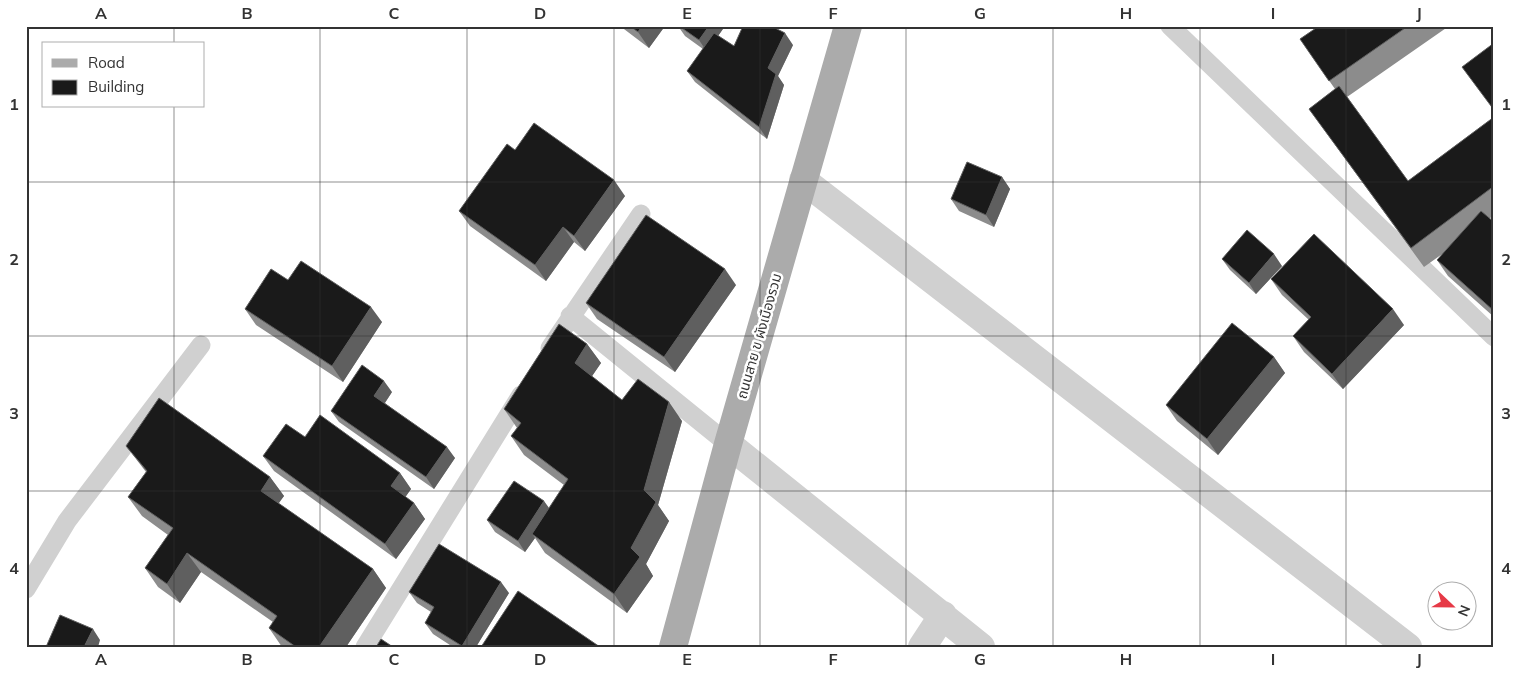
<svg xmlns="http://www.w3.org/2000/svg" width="1520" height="673" font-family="Mulish,'Noto Sans Thai',sans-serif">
	<rect width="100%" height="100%" fill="#fff"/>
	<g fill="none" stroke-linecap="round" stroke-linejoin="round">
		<path stroke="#d0d0d0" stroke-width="19" d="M 1170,26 L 1494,337
			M 570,316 L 728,444
			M 550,348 L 641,214
			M 26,589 L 67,521 L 201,345
			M 365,647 L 521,395"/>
		<path stroke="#d0d0d0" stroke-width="28" d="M 803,180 L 1408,647
			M 728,444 L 981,647
			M 922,647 L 943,615"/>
		<path stroke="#ababab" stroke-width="28" d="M 673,647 L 728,444 L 848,26"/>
	</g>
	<path fill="#8c8c8c" d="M 620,26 L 665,26 L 649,48 Z
		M 678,26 L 725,26 L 718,36 L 734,46 L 793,45 L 778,76 L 784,85 L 767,139 L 695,82 L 687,71 L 703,49 L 685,36 Z
		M 1319,26 L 1449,26 L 1347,97 L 1408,181 L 1494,117 L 1494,215 L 1489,219 L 1494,222 L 1494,317 L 1448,276 L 1437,260 L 1445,252 L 1424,267 L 1309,109 L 1335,89 L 1300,39 Z
		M 515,150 L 625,196 L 585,251 L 574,242 L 546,281 L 470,226 L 459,211 Z
		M 1002,177 L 1010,189 L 994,227 L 959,211 L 951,199 Z
		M 1222,259 L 1282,266 L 1256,294 L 1230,270 Z
		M 1271,279 L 1404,325 L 1343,389 L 1304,352 L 1293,336 L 1309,320 L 1282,295 Z
		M 288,280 L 382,322 L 343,382 L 256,325 L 245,309 Z
		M 736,285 L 675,372 L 597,319 L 586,303 Z
		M 587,344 L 601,363 L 592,376 L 622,400 L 682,421 L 658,505 L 669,521 L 646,564 L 653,576 L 627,613 L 545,553 L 535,538 L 525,552 L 495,532 L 487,520 L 549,508 L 564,485 L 524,455 L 511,436 L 517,428 L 504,409 Z
		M 1274,357 L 1285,373 L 1218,455 L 1177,421 L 1166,405 Z
		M 392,392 L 385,403 L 455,458 L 434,489 L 339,422 L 331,411 Z
		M 126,446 L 270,477 L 284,496 L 278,503 L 373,569 L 386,588 L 346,647 L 282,647 L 269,628 L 273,622 L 201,572 L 180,603 L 158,587 L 145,568 L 168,535 L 142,516 L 128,497 L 146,472 Z
		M 263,456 L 400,473 L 411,489 L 405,497 L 414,503 L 425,519 L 396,559 L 274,471 Z
		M 409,592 L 509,593 L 476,647 L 453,647 L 433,634 L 425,623 L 431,612 L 417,603 Z"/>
	<path fill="#5f5f5f" d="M 642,26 L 665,26 L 649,48 L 638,32 Z
		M 709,26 L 725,26 L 707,52 L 699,40 Z
		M 785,33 L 793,45 L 778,76 L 784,85 L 767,139 L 759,127 L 768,68 Z
		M 1002,177 L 1010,189 L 994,227 L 986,215 Z
		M 614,180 L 625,196 L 585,251 L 574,236 Z
		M 563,227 L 574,242 L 546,281 L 535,265 Z
		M 1274,254 L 1282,266 L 1256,294 L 1249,283 Z
		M 725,269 L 736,285 L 675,372 L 664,357 Z
		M 371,307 L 382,322 L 343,382 L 332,366 Z
		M 1393,309 L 1404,325 L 1343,389 L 1332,374 Z
		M 587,344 L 601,363 L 588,382 L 575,363 Z
		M 1274,357 L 1285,373 L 1218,455 L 1207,439 Z
		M 384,381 L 392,392 L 382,407 L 374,396 Z
		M 669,402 L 682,421 L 658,505 L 669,521 L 646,564 L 653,576 L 627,613 L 614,594 L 631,548 L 644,490 Z
		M 447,447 L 455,458 L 434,489 L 426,477 Z
		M 400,473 L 411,489 L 402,502 L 391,486 Z
		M 270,477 L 284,496 L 274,510 L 261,491 Z
		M 544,501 L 552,512 L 532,534 L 535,538 L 525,552 L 518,541 Z
		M 414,503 L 425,519 L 396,559 L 385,544 Z
		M 187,553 L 201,572 L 180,603 L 167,584 Z
		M 373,569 L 386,588 L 346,647 L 319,647 Z
		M 501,582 L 509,593 L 476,647 L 463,647 L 462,646 Z
		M 93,629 L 100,640 L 98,647 L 84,647 Z"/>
	<path fill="#1a1a1a" stroke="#5f5f5f" d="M 630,26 L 642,26 L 638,32 Z
		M 679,26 L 709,26 L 699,40 Z
		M 743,26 L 771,26 L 785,33 L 768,68 L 776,74 L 759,127 L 687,71 L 714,33 L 734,46 Z
		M 1319,26 L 1408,26 L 1329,81 L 1300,39 Z
		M 1494,43 L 1494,110 L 1462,67 Z
		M 1339,86 L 1408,181 L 1494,117 L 1494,186 L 1411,248 L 1309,109 Z
		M 534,123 L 614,180 L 574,236 L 563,227 L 535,265 L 459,211 L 507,144 L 515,150 Z
		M 967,162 L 1002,177 L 986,215 L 951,199 Z
		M 1481,211 L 1494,222 L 1494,311 L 1437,260 Z
		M 646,215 L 725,269 L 664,357 L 586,303 Z
		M 1247,230 L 1274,254 L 1249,283 L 1222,259 Z
		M 1314,234 L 1393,309 L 1332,374 L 1293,336 L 1311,317 L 1271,279 Z
		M 301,261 L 371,307 L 332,366 L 245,309 L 271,269 L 288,280 Z
		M 1232,323 L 1274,357 L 1207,439 L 1166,405 Z
		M 559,324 L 587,344 L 575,363 L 622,400 L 638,379 L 669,402 L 644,490 L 656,502 L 631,548 L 640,557 L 614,594 L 532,534 L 568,479 L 511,436 L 521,423 L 504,409 Z
		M 362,365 L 384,381 L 374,396 L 447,447 L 426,477 L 331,411 Z
		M 159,398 L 270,477 L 261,491 L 373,569 L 319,647 L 296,647 L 269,628 L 277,616 L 187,553 L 167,584 L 145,568 L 173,528 L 128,497 L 147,471 L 126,446 Z
		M 320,415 L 400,473 L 391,486 L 414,503 L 385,544 L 263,456 L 286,424 L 305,437 Z
		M 514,481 L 544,501 L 518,541 L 487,520 Z
		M 439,544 L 501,582 L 462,646 L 425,623 L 434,607 L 409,592 Z
		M 518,591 L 600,647 L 481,647 Z
		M 60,615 L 93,629 L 84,647 L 46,647 Z
		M 381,639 L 393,647 L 376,647 Z"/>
	<path fill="none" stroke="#333" stroke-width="1" stroke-opacity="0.55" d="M 174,26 L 174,44M 320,26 L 320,647M 467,26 L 467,647M 614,26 L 614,647M 760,26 L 760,647M 906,26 L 906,647M 1053,26 L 1053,647M 1200,26 L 1200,647M 1346,26 L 1346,647M 174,106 L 174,647M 26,182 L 1494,182M 26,336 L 1494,336M 26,491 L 1494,491"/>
	<g text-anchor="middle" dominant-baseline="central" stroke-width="5" stroke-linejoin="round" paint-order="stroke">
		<g font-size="14" fill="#333" stroke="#fff">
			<text transform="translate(759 336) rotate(-74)">ถนนสาย ข ผังเมืองรวม</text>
		</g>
	</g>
	<rect width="1520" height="673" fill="none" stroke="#ffffff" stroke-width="55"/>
	<rect x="42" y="42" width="162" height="65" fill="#ffffff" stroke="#adadad"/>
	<rect x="52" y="59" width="25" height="8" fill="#ababab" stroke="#adadad"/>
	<text x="88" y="68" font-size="15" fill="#333333">Road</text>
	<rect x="52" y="80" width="25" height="15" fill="#1a1a1a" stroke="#adadad"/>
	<text x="88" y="92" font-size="15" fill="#333333">Building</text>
	<g transform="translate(1452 606) rotate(112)"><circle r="24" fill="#ffffff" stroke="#adadad"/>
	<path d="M0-4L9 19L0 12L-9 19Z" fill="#e63946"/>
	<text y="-8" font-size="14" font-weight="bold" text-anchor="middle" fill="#333333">N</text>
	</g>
	<rect x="28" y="28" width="1464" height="618" fill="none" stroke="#333" stroke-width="2"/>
	<g font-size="16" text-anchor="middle" font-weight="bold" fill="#333">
		<text x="101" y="19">A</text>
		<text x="247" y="19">B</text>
		<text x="394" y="19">C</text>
		<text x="540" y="19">D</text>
		<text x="687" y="19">E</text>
		<text x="833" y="19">F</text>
		<text x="980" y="19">G</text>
		<text x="1126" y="19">H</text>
		<text x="1273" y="19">I</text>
		<text x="1419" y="19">J</text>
		<text x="14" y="110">1</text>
		<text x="1506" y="110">1</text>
		<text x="14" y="265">2</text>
		<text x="1506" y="265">2</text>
		<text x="14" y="419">3</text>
		<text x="1506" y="419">3</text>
		<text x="14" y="574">4</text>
		<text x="1506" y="574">4</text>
		<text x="101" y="665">A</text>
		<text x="247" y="665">B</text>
		<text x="394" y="665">C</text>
		<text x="540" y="665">D</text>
		<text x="687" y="665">E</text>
		<text x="833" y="665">F</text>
		<text x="980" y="665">G</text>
		<text x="1126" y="665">H</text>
		<text x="1273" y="665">I</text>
		<text x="1419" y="665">J</text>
	</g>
</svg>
